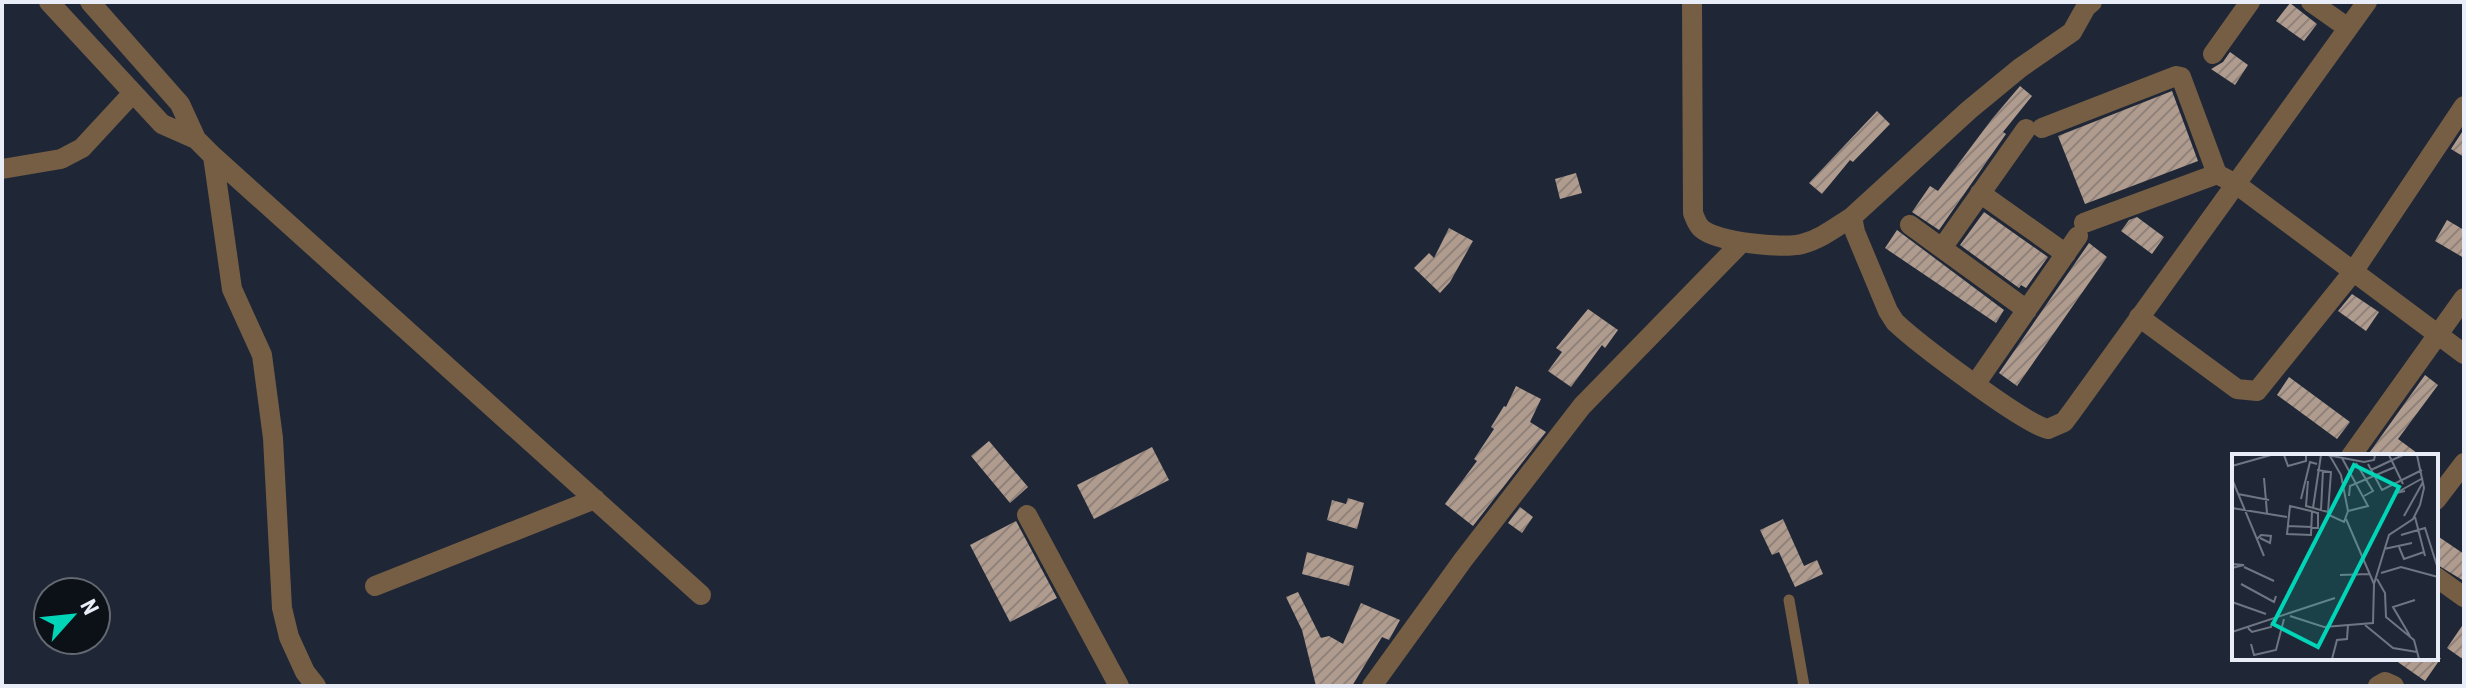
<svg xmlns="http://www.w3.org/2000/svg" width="2466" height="688" font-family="'Roboto Condensed',sans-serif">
	<defs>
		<pattern id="building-hatch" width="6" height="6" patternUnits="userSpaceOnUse" patternTransform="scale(2)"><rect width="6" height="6" fill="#b09c8f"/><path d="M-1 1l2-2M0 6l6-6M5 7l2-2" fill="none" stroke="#90827a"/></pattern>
	</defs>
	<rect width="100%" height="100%" fill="#1f2736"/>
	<path fill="url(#building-hatch)" d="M 2290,3 L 2317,24 L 2304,41 L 2276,21 Z
		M 2230,52 L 2248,65 L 2235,85 L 2211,69 L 2223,62 Z
		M 2020,86 L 2032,96 L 2003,132 L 2006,134 L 1939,230 L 1912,212 L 1930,186 L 1938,191 L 1992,119 Z
		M 2172,91 L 2198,161 L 2085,204 L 2058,136 Z
		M 1877,111 L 1890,124 L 1853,162 L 1850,160 L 1822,194 L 1809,183 Z
		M 2464,129 L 2464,157 L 2451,149 Z
		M 1576,173 L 1582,193 L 1560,199 L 1555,179 Z
		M 1984,212 L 2048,257 L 2026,288 L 2021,285 L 2019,288 L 1960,245 Z
		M 2137,217 L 2164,237 L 2152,254 L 2121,231 L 2129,220 Z
		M 2447,220 L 2464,230 L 2464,258 L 2435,241 Z
		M 1449,228 L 1473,241 L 1450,282 L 1440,293 L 1414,268 L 1429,253 L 1434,258 Z
		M 1897,230 L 2004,310 L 1996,323 L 1885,248 Z
		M 2089,243 L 2107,257 L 2017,386 L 1999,373 Z
		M 2352,294 L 2379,312 L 2366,331 L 2338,311 Z
		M 1588,309 L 1618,330 L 1605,348 L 1602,345 L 1571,387 L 1548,371 L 1562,352 L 1556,348 Z
		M 2425,375 L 2438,385 L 2398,439 L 2421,456 L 2367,456 Z
		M 2289,377 L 2350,422 L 2337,439 L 2277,395 Z
		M 1516,386 L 1541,399 L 1530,422 L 1546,432 L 1473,526 L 1445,504 L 1477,461 L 1474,459 L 1494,429 L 1491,427 L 1504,406 L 1506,407 Z
		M 989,441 L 1028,487 L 1010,503 L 971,456 Z
		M 1152,447 L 1169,480 L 1094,519 L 1077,485 Z
		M 1348,498 L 1364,503 L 1357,529 L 1327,520 L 1332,500 L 1346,504 Z
		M 1520,507 L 1533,517 L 1522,533 L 1508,523 Z
		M 1783,519 L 1804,566 L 1817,560 L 1823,574 L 1795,587 L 1779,552 L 1772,555 L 1760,530 Z
		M 1016,521 L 1057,598 L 1010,622 L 970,545 Z
		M 2436,535 L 2464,554 L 2464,581 L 2436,564 Z
		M 1307,552 L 1354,566 L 1349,586 L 1302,574 Z
		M 1298,592 L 1321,638 L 1329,636 L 1343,644 L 1361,603 L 1400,620 L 1389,640 L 1382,637 L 1352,686 L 1316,686 L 1302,630 L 1286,597 Z
		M 2464,623 L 2464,660 L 2447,648 Z
		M 2392,658 L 2441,658 L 2425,681 Z"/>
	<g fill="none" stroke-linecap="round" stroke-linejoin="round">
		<path stroke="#765e45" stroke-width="11" d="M 1789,600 L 1804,686"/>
		<path stroke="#765e45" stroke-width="20" d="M 49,2 L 162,124 L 196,139
			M 90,2 L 180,104 L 196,139 L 213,156 L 701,595
			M 1692,2 L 1693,213 C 1695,218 1697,225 1702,229 C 1717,242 1783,249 1802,244 C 1821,239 1836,227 1852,217 L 1855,232 L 1888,311 L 1895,322 C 1916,342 2024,424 2048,429 L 2064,422 L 2073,410 L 2367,2
			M 2311,2 L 2348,28
			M 2213,54 L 2250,2
			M 2042,128 L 2176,76 L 2181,77 L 2217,174 L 2236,184 L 2464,354
			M 213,156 L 232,289 L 262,355 L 273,438 L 282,608 L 289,637 L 305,672 L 316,686
			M 2,169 L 61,159 L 82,148 L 132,94
			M 1980,193 L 2066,254
			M 1852,217 L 1969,110 L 2020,68 L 2072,32 L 2086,7 L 2092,2
			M 2084,223 L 2217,174
			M 1910,225 L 2027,310
			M 1942,248 L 2026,129
			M 2139,317 L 2237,389 L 2257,391 L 2353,272 L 2464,106
			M 1976,383 L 2078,236
			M 2351,456 L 2464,298
			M 2436,500 L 2464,463
			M 1027,515 L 1119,686
			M 2436,577 L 2464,597
			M 375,586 L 595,499
			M 1372,686 L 1463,560 L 1582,406 L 1742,242
			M 2378,686 L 2385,682 L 2394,686"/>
	</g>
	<g transform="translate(2232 454)">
		<rect width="206" height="206" fill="#1f2736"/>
		<path fill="none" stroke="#6f7683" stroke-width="2" d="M 52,1 L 56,12 L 74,7 L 74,2M 95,1 L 132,8 L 142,6 L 143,1M 157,1 L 171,30M 98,2 L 109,21 L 116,57M 124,9 L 141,37 L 132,42M 136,10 L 150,36 L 190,16M 0,12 L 39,1M 139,16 L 171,1M 32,24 L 35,59M 0,25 L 32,102M 76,27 L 74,52 L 96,58 L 99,18 L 85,16M 173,37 L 164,39 L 191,24M 6,40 L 37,46M 117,42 L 118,32 L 163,13M 69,45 L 78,8 L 85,10M 0,54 L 55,63M 81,54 L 89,1M 89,56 L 91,16M 97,61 L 112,68 L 116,57 L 136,52 L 110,4M 172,62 L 191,28M 183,63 L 193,102M 114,65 L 142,130M 55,72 L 80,73M 80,74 L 86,74 L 86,59 L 85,59 L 79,57 L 58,52 L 55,80 L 79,81 L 80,57M 169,81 L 193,74 L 206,115M 25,85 L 29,81 L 39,82 L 38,89 L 28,84M 167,93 L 172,105 L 192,98M 152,95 L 180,89M 0,110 L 12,111 L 0,114M 12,113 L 42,127M 149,119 L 169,113 L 206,123M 108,121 L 138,120M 145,125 L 153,139 L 154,163 L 182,186 L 187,205M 9,130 L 42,148 L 44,142M 0,148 L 34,160M 58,162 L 92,173 L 141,169 L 142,130 L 157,81 L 181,65 L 188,51 L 192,34 L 185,1M 133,171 L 161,194 L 185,198M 16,174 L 20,178 L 39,173 L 40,168M 0,178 L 103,144M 178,182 L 161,153 L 183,146M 19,190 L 22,201 L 44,196 L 52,165M 100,205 L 105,186 L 115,185 L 116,171"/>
		<path fill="#00d5b7" fill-opacity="0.15" stroke="#00d5b7" stroke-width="4" d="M 122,11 L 167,33 L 86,193 L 41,170 Z"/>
		<rect width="206" height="206" fill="none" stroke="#e8edf7" stroke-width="4"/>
	</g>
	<rect width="2466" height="688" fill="none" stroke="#e8edf7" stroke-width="8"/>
	<g transform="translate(72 616) rotate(63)"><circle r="38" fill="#0c1017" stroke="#646871" stroke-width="2"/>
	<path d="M0-6L14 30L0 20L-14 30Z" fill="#00d5b7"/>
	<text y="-12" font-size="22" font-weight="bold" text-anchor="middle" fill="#e8edf7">N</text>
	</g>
</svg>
